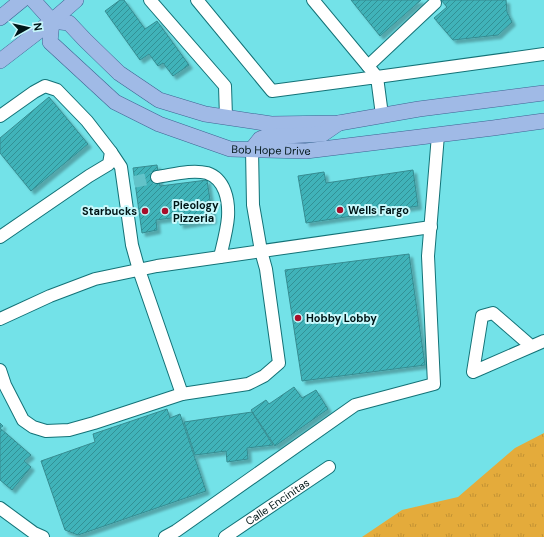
<svg xmlns="http://www.w3.org/2000/svg" width="544" height="537" font-family="'DM Sans',sans-serif">
	<defs>
		<pattern id="grass-tufts" width="24" height="20" patternUnits="userSpaceOnUse"><rect width="24" height="20" fill="#e4ab3b"/><path d="M3 7l-1-3M5 7V3M7 7l1-3M15 17l-1-3M17 17v-4M19 17l1-3" fill="none" stroke="#c29233"/></pattern>
		<pattern id="building-hatch" width="6" height="6" patternUnits="userSpaceOnUse"><rect width="6" height="6" fill="#3fb3b9"/><path d="M-1 1l2-2M0 6l6-6M5 7l2-2" fill="none" stroke="#329195"/></pattern>
		<filter id="shadow"><feDropShadow dx="3.5" dy="3.5" stdDeviation="1" flood-color="#0004"/></filter>
	</defs>
	<rect width="100%" height="100%" fill="#73e2e8"/>
	<path fill="url(#grass-tufts)" d="M 544,433 L 544,537 L 362,537 L 402,510 L 458,497 L 515,448 Z"/>
	<path fill="url(#building-hatch)" stroke="#368c91" filter="url(#shadow)" d="M 120,0 L 124,0 L 145,29 L 157,21 L 189,65 L 173,76 L 163,63 L 158,66 L 149,54 L 140,60 L 105,11 Z
		M 351,0 L 421,0 L 380,36 Z
		M 441,0 L 506,0 L 507,12 L 512,22 L 498,35 L 453,40 L 434,18 L 447,7 Z
		M 49,97 L 88,144 L 31,191 L 0,153 L 0,138 Z
		M 157,165 L 160,186 L 207,180 L 213,220 L 180,225 L 179,217 L 156,220 L 157,230 L 142,233 L 133,168 Z
		M 413,170 L 418,206 L 306,223 L 298,176 L 324,172 L 326,183 Z
		M 409,254 L 425,365 L 302,381 L 285,270 Z
		M 294,387 L 302,398 L 316,390 L 328,409 L 275,446 L 251,410 L 266,400 L 269,404 Z
		M 167,409 L 170,418 L 180,414 L 206,491 L 78,535 L 65,530 L 41,461 L 95,442 L 93,434 Z
		M 252,412 L 273,445 L 247,448 L 248,459 L 227,462 L 226,451 L 195,455 L 184,422 Z
		M 0,423 L 3,426 L 0,428 L 31,455 L 24,461 L 31,467 L 12,490 L 0,480 Z"/>
	<g fill="none" stroke-linecap="round" stroke-linejoin="round">
		<path stroke="#62c3c9" stroke-width="12" stroke-dasharray="12 6" stroke-linecap="butt" d="M 134,182 L 157,177"/>
		<defs>
			<g id="minor">
				<path d="M 150,0 L 225,86 L 226,117"/>
				<path d="M 197,0 L 272,91 L 377,77 L 382,115"/>
				<path d="M 313,0 L 377,77 L 544,54"/>
				<path d="M 368,66 L 435,3"/>
				<path d="M 0,116 L 34,92 L 45,86 L 57,90 L 87,121 L 111,152 L 109,164 L 89,176 L 0,237"/>
				<path d="M 111,152 L 121,167 L 132,245 L 139,270 L 182,394"/>
				<path d="M 157,177 C 172,175 191,169 207,173 C 225,179 229,200 228,217 C 227,230 223,244 220,257"/>
				<path d="M 0,319 L 50,296 L 95,279 L 157,266 L 431,227"/>
				<path d="M 531,346 L 493,313 L 482,316 L 473,372 L 544,341"/>
				<path d="M 0,370 L 5,385 L 23,420 L 33,427 L 46,431 L 69,430 L 94,423 L 182,394 L 248,384 L 264,376 L 279,363 L 266,269 L 261,251 L 253,205 L 252,149"/>
				<path d="M 0,508 L 34,533 L 43,537"/>
				<path d="M 165,537 L 176,531 L 355,405 L 434,384 L 428,256 L 438,135"/>
				<path id="s1" d="M 225,537 L 329,467"/>
			</g>
			<g id="major">
				<path d="M 33,0 L 52,21 L 69,23 L 85,40 L 119,73 L 159,100 L 205,114 L 271,124 L 339,123 L 419,109 L 544,93"/>
				<path d="M 0,18 L 22,0"/>
				<path id="s2" d="M 52,21 L 50,42 L 115,102 L 159,124 L 230,149 L 306,151 L 493,128 L 544,121"/>
				<path d="M 0,61 L 52,21 L 76,0"/>
				<path d="M 252,149 L 260,139 L 265,137 L 323,134 L 339,123"/>
			</g>
		</defs>
		<use href="#minor" stroke="#137277" stroke-width="14"/>
		<use href="#major" stroke="#3e6392" stroke-width="16"/>
		<use href="#minor" stroke="#fff" stroke-width="12"/>
		<use href="#major" stroke="#a0bae6" stroke-width="15"/>
	</g>
	<g fill="#a70f2b" stroke="#c7f9fc" stroke-width="1.5">
		<circle cx="340" cy="210" r="4"/>
		<circle cx="145" cy="211" r="4"/>
		<circle cx="165" cy="211" r="4"/>
		<circle cx="298" cy="318" r="4"/>
	</g>
	<g text-anchor="middle" dominant-baseline="central" stroke-width="4" stroke-linejoin="round" paint-order="stroke">
		<g font-size="11" fill="#001617" stroke="#c7f9fc">
			<text stroke="none"><textPath href="#s2" startOffset="275">Bob Hope Drive</textPath></text>
			<text stroke="none"><textPath href="#s1" startOffset="63">Calle Encinitas</textPath></text>
		</g>
		<g font-size="11" font-weight="bold" fill="#001617" stroke="#c7f9fc" text-anchor="start">
			<text x="173" y="205">Pieology<tspan x="173" dy="13">Pizzeria</tspan></text>
			<text x="348" y="210">Wells Fargo</text>
			<text x="137" y="211" text-anchor="end">Starbucks</text>
			<text x="306" y="318">Hobby Lobby</text>
		</g>
	</g>
	<g transform="translate(28 28) rotate(82)" stroke="#c7f9fc" stroke-width="3" paint-order="stroke">
	<path d="M0-3L7 15L0 10L-7 15Z" fill="#001617"/>
	<text y="-6" font-size="11" font-weight="bold" text-anchor="middle" fill="#001617">N</text>
	</g>
</svg>
